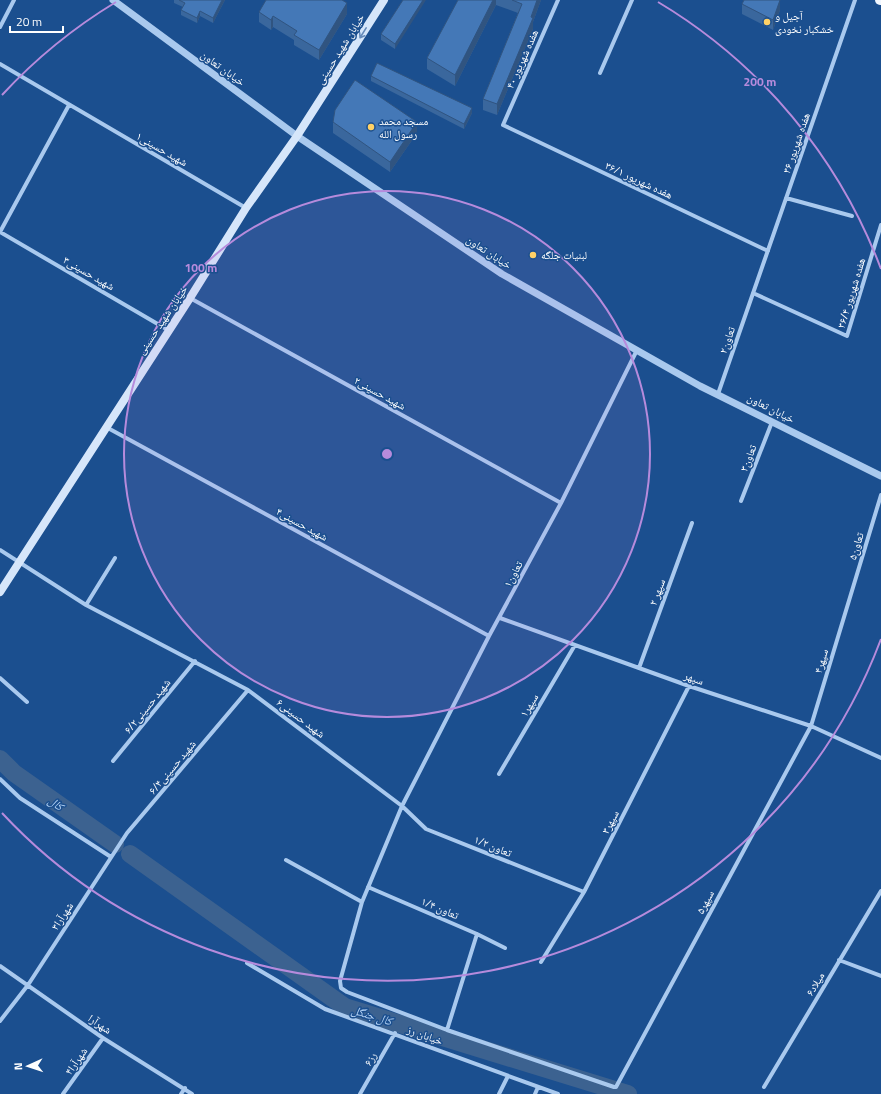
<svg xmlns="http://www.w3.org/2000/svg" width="881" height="1094" font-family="'Titillium Web','Noto Naskh Arabic',sans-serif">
	<rect width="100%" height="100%" fill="#1b4f8f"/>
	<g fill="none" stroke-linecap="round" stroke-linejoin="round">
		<path stroke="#3c6290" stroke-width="18" d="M 0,759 L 14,773 L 115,844
			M 130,854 L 345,1007 L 628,1094"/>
		<path stroke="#a9c9ee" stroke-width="4" d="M 558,0 L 503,125 L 768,251
			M 0,27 L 14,0
			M 0,64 L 246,208
			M 600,73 L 632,0
			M 786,198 L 852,216
			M 0,232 L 168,330
			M 0,232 L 69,105
			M 753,293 L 847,336 L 881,225
			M 190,298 L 561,503
			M 637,350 L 561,503 L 489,636 L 402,806 L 362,902 L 340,981 L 341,988 L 347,992 L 447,1030 L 614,1087 L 616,1087 L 811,726 L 881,495
			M 718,394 L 855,0
			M 106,427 L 489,636
			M 741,501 L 772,422
			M 0,550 L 86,605 L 248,690 L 402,806 L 426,829 L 584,892
			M 86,605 L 115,558
			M 500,618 L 689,686 L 811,726 L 881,758
			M 639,668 L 692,523
			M 0,678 L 27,702
			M 113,761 L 195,661
			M 499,774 L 575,645
			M 0,779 L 20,798 L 111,857
			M 286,860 L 362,902
			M 368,887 L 477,934 L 505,948
			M 839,960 L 881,976
			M 541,962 L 584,892 L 689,686
			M 247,963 L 325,1009 L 558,1094
			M 0,966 L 103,1038 L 192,1094
			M 0,1021 L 28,985 L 127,833 L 248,690
			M 447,1030 L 477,934
			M 764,1087 L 881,891
			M 63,1094 L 103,1038
			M 181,1094 L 185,1088
			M 360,1094 L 395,1033
			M 499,1094 L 508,1076
			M 535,1094 L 538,1087"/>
		<path stroke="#a9c9ee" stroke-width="7" d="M 113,0 L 297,136 L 502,274 L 700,386 L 881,476"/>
		<path stroke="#d6e6fa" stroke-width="8" d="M 0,592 L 190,298 L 246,208 L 297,136 L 384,0"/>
		<path stroke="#f0f6ff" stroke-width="10" d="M 880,0 L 881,0"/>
	</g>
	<path fill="#3a679d" d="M 174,0 L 225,0 L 213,23 L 200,16 L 197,23 L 181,15 L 181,10 L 183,7 L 174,3 Z
		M 403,0 L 395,49 L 381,40 L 381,34 Z
		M 458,0 L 541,0 L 533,22 L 533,29 L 497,115 L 483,110 L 483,99 L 518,13 L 496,5 L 455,86 L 427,69 L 427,58 Z
		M 742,4 L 780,10 L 773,30 L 742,14 Z
		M 259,12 L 347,14 L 319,60 L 294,45 L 294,40 L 273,27 L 271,30 L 259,22 Z
		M 371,76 L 472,113 L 464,129 L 371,81 Z
		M 333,122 L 417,133 L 390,172 L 333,133 Z"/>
	<path fill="#305480" d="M 222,0 L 225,0 L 213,23 L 213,18 Z
		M 423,0 L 426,0 L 395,49 L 395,44 Z
		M 493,0 L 496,0 L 496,5 L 455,86 L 455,75 Z
		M 537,0 L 541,0 L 533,22 L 533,29 L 497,115 L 497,104 L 531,17 Z
		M 780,0 L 780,10 L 773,30 L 773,20 Z
		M 347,3 L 347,14 L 319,60 L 319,50 Z
		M 200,11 L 200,16 L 197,23 L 197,18 Z
		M 273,16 L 273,27 L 271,30 L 271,20 Z
		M 472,108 L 472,113 L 464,129 L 464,124 Z
		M 417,122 L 417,133 L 390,172 L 390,162 Z"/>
	<path fill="#4478b7" stroke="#305480" d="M 179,0 L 222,0 L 213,18 L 200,11 L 197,18 L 181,10 L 185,3 Z
		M 266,0 L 342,0 L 347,3 L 319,50 L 294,35 L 297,31 L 273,16 L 271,20 L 259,12 Z
		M 403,0 L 423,0 L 395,44 L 381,34 Z
		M 458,0 L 493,0 L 455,75 L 427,58 Z
		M 512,0 L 537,0 L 531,17 L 533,18 L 497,104 L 483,99 L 522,4 Z
		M 744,0 L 780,0 L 773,20 L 742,4 Z
		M 377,63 L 472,108 L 464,124 L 371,76 Z
		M 355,80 L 417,122 L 390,162 L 333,122 L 335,110 Z"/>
	<defs><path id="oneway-shaft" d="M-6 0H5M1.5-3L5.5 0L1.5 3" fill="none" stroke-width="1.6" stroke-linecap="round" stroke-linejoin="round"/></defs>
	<use stroke="#668bba" href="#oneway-shaft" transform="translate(363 33) rotate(122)"/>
	<circle cx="387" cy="454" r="263" fill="#b68bdc" fill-opacity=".12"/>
	<g fill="none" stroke="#b68bdc" stroke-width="2">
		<circle cx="387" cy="454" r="263"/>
		<path d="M881 639A527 527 0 0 1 2 813M2 95A527 527 0 0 1 116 2M658 2A527 527 0 0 1 881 269"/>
	</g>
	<g fill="#ffd166" stroke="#1b4f8f" stroke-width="1.5">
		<circle cx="767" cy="22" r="4"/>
		<circle cx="371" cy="127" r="4"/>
		<circle cx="533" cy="255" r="4"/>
	</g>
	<g text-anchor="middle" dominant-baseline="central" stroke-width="3" stroke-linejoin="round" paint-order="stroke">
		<g font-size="11" fill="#fff" stroke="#1b4f8f" text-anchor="start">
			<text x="775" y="16">آجیل و<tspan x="775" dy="13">خشکبار نخودی</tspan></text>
			<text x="379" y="121">مسجد محمد<tspan x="379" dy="13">رسول الله</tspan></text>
			<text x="541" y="255">لبنیات جلگه</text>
		</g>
		<g font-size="11" fill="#fff" stroke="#1b4f8f">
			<text transform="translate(340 49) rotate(-58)">خیابان شهید حسینی</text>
			<text transform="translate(522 59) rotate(-66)">هفده شهریور ۴۰</text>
			<text transform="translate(223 68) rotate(36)">خیابان تعاون</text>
			<text transform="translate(796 143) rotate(-71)">هفده شهریور ۳۶</text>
			<text transform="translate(162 149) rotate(30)">شهید حسینی۱</text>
			<text transform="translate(639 180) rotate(25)">هفده شهریور ۳۶/۱</text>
			<text transform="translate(489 252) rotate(33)">خیابان تعاون</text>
			<text transform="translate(89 273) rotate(30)">شهید حسینی۳</text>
			<text transform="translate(851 293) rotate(-73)">هفده شهریور ۳۶/۴</text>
			<text transform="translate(162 320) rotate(-56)">خیابان شهید حسینی</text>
			<text transform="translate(727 340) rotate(-71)">تعاون۲</text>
			<text transform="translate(380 393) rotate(29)">شهید حسینی۲</text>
			<text transform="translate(771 408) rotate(27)">خیابان تعاون</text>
			<text transform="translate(748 458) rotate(-69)">تعاون۳</text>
			<text transform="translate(302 524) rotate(29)">شهید حسینی۴</text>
			<text transform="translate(856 546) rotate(-73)">تعاون۵</text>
			<text transform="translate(513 574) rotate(-62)">تعاون۱</text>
			<text transform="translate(657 592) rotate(-70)">سپهر ۲</text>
			<text transform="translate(821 661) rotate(-73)">سپهر۴</text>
			<text transform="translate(694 678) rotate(19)">سپهر</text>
			<text transform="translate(529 705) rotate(-59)">سپهر۱</text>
			<text transform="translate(147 706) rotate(-51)">شهید حسینی۶/۲</text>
			<text transform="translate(301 718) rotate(37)">شهید حسینی۶</text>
			<text transform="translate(172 767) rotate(-50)">شهید حسینی۶/۴</text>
			<text transform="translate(610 822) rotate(-63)">سپهر۳</text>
			<text transform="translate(493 846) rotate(22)">تعاون ۱/۲</text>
			<text transform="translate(705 902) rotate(-62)">سپهر۵</text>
			<text transform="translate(440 908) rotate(23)">تعاون ۱/۴</text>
			<text transform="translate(62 916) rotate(-57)">شهرآرا۳</text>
			<text transform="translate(815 984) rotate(-59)">میلاد۶</text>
			<text transform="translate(100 1024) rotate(34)">شهرآرا</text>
			<text transform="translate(425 1035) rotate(20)">خیابان رز</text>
			<text transform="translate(370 1059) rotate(-61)">رز۶</text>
			<text transform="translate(76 1061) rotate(-55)">شهرآرا۴</text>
		</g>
		<g font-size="12" font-style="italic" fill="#b5d3f5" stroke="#1b4f8f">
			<text transform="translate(56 803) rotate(35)">کال</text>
			<text transform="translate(372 1015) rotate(17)">کال جنگل</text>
		</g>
	</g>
	<circle cx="387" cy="454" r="6" fill="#b68bdc" stroke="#1b4f8f" stroke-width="2"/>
	<g font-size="12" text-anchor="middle" font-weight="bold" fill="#b68bdc" stroke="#1b4f8f" stroke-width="3" stroke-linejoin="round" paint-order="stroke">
		<text x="760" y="86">200 m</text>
		<text x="201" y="272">100 m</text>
	</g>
	<g transform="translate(28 1066) rotate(267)" stroke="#1b4f8f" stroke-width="3" paint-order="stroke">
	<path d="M0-3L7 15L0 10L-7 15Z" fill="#ffffff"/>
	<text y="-6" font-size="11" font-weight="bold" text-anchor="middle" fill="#ffffff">N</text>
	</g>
	<path d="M10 26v6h53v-6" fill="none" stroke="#ffffff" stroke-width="2"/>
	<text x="16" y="26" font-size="12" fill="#ffffff" stroke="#1b4f8f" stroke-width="3" paint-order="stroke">20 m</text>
</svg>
